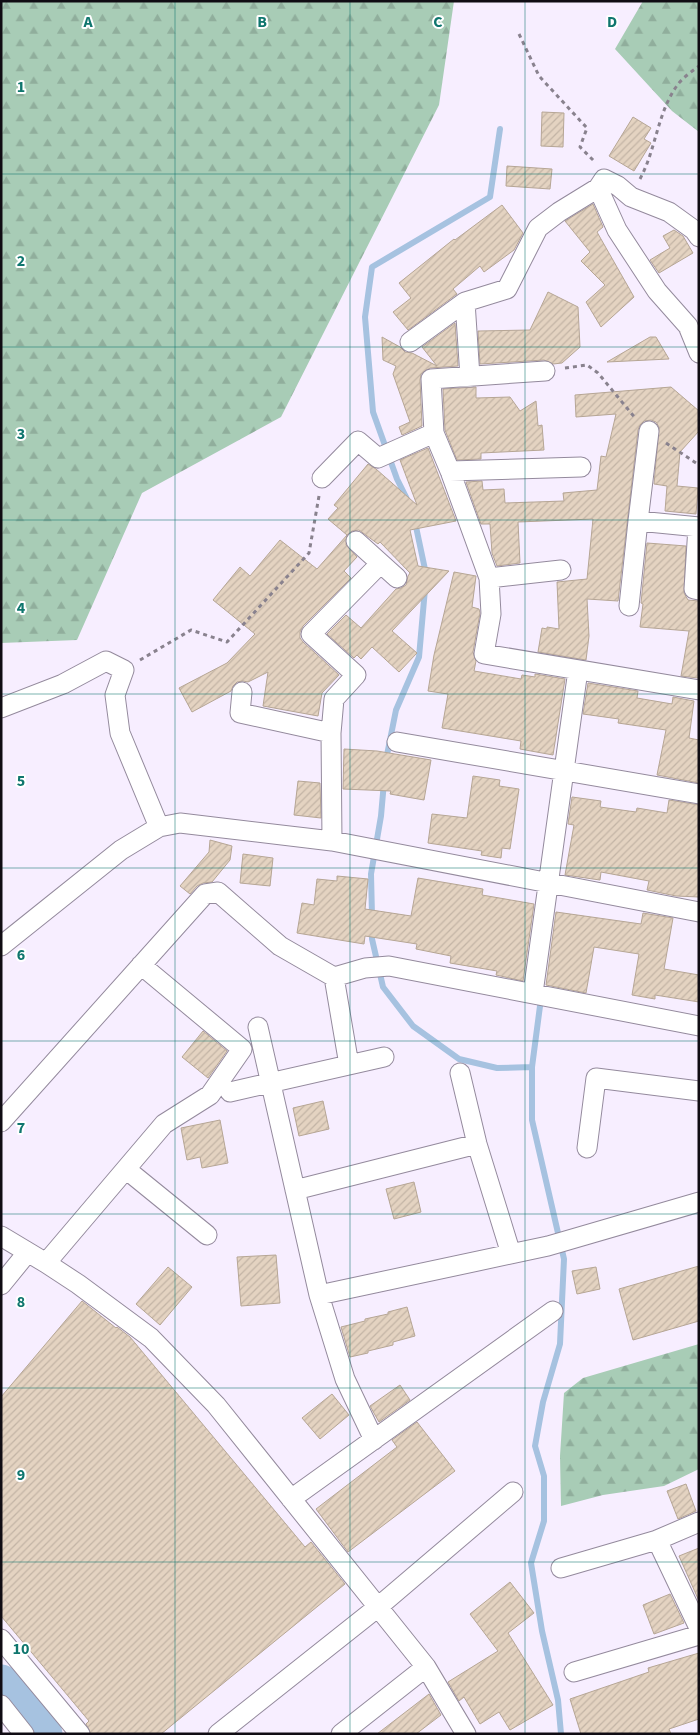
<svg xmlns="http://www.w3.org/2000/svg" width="700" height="1735" font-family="'Source Sans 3',sans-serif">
	<defs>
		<pattern id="forest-firs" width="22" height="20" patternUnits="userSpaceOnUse" patternTransform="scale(1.25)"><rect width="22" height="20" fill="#a8ccb6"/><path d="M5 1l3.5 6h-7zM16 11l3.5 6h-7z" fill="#90ae9c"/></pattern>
		<pattern id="building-hatch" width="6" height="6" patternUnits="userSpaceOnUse" patternTransform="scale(1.25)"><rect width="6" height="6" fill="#e4d3c1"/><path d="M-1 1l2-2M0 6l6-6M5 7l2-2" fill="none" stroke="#c3b4a5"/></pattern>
	</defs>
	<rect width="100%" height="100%" fill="#f7eeff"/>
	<path fill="url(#forest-firs)" d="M 1,1 L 454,1 L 439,105 L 281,417 L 142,493 L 77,640 L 1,643 Z
		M 643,1 L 699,1 L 699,132 L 672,111 L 615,49 Z
		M 699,1344 L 699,1469 L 664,1486 L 603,1495 L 561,1506 L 560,1456 L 564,1393 L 583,1378 Z"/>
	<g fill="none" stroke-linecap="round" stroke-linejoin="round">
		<path stroke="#a6c2e0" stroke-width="6" d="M 408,501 L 397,479 L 373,412 L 365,317 L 372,267 L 490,197 L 500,129
			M 415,522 L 426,574
			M 386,760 L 396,710 L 419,657 L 425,589
			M 372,916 L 371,874 L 381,816 L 384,782
			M 372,929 L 372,939 L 383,987 L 413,1026 L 459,1059 L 497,1068 L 532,1067
			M 540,1006 L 532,1067 L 532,1120 L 564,1259 L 560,1344 L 543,1402 L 535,1446 L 544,1476 L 544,1521 L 531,1563 L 542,1631 L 558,1700 L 561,1734"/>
		<path stroke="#a6c2e0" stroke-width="39" d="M 1,1684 L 43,1734"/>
	</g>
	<path fill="url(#building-hatch)" stroke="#b6a695" d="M 542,112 L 564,113 L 563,147 L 541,146 Z
		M 633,117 L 651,128 L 644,139 L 651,143 L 634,171 L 609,156 Z
		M 507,166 L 552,169 L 550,189 L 506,186 Z
		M 593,204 L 603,227 L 597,232 L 634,297 L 601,327 L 586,302 L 605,285 L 581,261 L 590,252 L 565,221 Z
		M 502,205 L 523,233 L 514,250 L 484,272 L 480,266 L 453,289 L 457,294 L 408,330 L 393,312 L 411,298 L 399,283 L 454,239 L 455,240 Z
		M 674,230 L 683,236 L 693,253 L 659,273 L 650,260 L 670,248 L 663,236 Z
		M 548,292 L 578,307 L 580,347 L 562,363 L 553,364 L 544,360 L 480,364 L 478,331 L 530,330 Z
		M 455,323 L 458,366 L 430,368 L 421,374 L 420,380 L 422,426 L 402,435 L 399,427 L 410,422 L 393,374 L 396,366 L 383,360 L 382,337 L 400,347 L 405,352 L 412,353 L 437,366 L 422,347 Z
		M 650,337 L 656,337 L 669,359 L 607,362 Z
		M 476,387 L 476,398 L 510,397 L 520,411 L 536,401 L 538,426 L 542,425 L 544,450 L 481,453 L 481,459 L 457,460 L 445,430 L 443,389 Z
		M 671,387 L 699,411 L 699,431 L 680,452 L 677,486 L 698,488 L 696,514 L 665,511 L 667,486 L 654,484 L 659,427 L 656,422 L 651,420 L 644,421 L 640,425 L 638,430 L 618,601 L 587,599 L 589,636 L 586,660 L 538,652 L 542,628 L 547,629 L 547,627 L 559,629 L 557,582 L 587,579 L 593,519 L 518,522 L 520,563 L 497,566 L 492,553 L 490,524 L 481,524 L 466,482 L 482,481 L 483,490 L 504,489 L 505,503 L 564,501 L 563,493 L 597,490 L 601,456 L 606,457 L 616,414 L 576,417 L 575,395 Z
		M 428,448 L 456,521 L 410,530 L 418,566 L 449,571 L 392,631 L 417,653 L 399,672 L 372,647 L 361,659 L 357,655 L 354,658 L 327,634 L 346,615 L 361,628 L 396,589 L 401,588 L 406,585 L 408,576 L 410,573 L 380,542 L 378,544 L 359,530 L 352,531 L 347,535 L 328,519 L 338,508 L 334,505 L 368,464 L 376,469 L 417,505 L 400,460 Z
		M 347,535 L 346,545 L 357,557 L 344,571 L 351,578 L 303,626 L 300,632 L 300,638 L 303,642 L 339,675 L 322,693 L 318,716 L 263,706 L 268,672 L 248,682 L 243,681 L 237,682 L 233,686 L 231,691 L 192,712 L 179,688 L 227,663 L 255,634 L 213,600 L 240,567 L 250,576 L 280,540 L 317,569 Z
		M 647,543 L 686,546 L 684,593 L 688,600 L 699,601 L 698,678 L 681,676 L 689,631 L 640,627 L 643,604 L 641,603 Z
		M 454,572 L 476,576 L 472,607 L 479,609 L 480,613 L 473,652 L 476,661 L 474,671 L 521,679 L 522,675 L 535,677 L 535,674 L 565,679 L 553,755 L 520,749 L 521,741 L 442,728 L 448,694 L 428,691 L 434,655 Z
		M 588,683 L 638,691 L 637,698 L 672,704 L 673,697 L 694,701 L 689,738 L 699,740 L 699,783 L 657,775 L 666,730 L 618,723 L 619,719 L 583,714 Z
		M 344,749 L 377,751 L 431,760 L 424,800 L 390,794 L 391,791 L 343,789 Z
		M 473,776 L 500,780 L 499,786 L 519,789 L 510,849 L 502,848 L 501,858 L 481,855 L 482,851 L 428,843 L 432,814 L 467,818 Z
		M 298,781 L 320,783 L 321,818 L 294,815 Z
		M 572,797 L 601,801 L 600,807 L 636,812 L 637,808 L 667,813 L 669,800 L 699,805 L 699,897 L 676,896 L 647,890 L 649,881 L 601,872 L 600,880 L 565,875 L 574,825 L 568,824 Z
		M 210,840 L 232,846 L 230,860 L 212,882 L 203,883 L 197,886 L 190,894 L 180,886 L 209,852 Z
		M 243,854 L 273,858 L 270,886 L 240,883 Z
		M 337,876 L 368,879 L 365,909 L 411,916 L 418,878 L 483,889 L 482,895 L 534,904 L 523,981 L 496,975 L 497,971 L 450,963 L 451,956 L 416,949 L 417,944 L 365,936 L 364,944 L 297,933 L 302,903 L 314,905 L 317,879 L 337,881 Z
		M 556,912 L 641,924 L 643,913 L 673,918 L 664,969 L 699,975 L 699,1002 L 655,995 L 655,999 L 632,995 L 639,954 L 594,947 L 586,993 L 546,985 Z
		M 203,1031 L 227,1051 L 208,1078 L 182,1057 Z
		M 323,1101 L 329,1129 L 299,1136 L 293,1108 Z
		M 220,1120 L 228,1163 L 202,1168 L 200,1157 L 187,1160 L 181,1128 Z
		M 414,1182 L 421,1212 L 394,1219 L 386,1189 Z
		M 276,1255 L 280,1303 L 241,1306 L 237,1257 Z
		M 699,1266 L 699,1321 L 633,1340 L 619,1289 Z
		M 168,1267 L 192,1287 L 160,1325 L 136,1304 Z
		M 596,1267 L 600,1289 L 577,1294 L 572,1271 Z
		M 82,1301 L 116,1328 L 117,1327 L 130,1337 L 305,1547 L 311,1542 L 345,1584 L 161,1734 L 91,1734 L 86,1724 L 89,1721 L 1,1616 L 1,1397 Z
		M 407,1307 L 415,1336 L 393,1342 L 393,1345 L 368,1351 L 368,1353 L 350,1357 L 341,1327 L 365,1321 L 365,1319 L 388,1314 L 388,1312 Z
		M 400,1385 L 410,1400 L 379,1422 L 370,1406 Z
		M 332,1394 L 349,1415 L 320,1439 L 302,1418 Z
		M 417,1422 L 455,1471 L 348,1552 L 316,1509 L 397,1447 L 392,1440 Z
		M 686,1484 L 696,1511 L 678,1519 L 667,1491 Z
		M 699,1548 L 699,1601 L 679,1556 Z
		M 510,1582 L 534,1613 L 508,1633 L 553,1705 L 510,1730 L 499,1712 L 480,1724 L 464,1697 L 459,1701 L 448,1682 L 498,1651 L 470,1614 Z
		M 670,1594 L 684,1623 L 654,1634 L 643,1605 Z
		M 699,1653 L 699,1719 L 669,1729 L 671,1734 L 581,1734 L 570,1699 L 649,1672 L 648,1668 Z
		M 429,1694 L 441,1715 L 416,1734 L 377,1734 Z"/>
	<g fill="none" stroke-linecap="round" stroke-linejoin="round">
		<defs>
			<path id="minor" d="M 598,188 L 604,179 L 618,186 L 631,197 L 669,212 L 694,230 L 699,237
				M 410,342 L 465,302
				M 470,377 L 465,302 L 507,289 L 538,228 L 559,212 L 598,188 L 617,230 L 657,291 L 688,326 L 699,353
				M 434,433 L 431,379 L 545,371
				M 450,471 L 581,467
				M 322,478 L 358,441 L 378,458 L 434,433 L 450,471 L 489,578 L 491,614 L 484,654 L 699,690
				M 638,521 L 649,431
				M 698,527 L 694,589 L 699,590
				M 356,541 L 397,578
				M 489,578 L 561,570
				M 629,606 L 638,521 L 699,527
				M 242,692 L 240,713 L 331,733
				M 1,708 L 63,684 L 106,661 L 124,670 L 115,695 L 120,733 L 159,827
				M 397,742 L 699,794
				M 332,841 L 331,733 L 334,699 L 356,675 L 311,634 L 380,564
				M 1,946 L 121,850 L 159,827 L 180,823 L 332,841 L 699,912
				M 334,977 L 349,1065
				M 533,993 L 578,670
				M 258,1027 L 319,1295
				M 460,1073 L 477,1144 L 511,1254
				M 230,1092 L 384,1057
				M 1,1122 L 205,894 L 218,892 L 280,946 L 334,977 L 365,968 L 389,966 L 699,1026
				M 587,1148 L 596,1078 L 699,1091
				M 127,1170 L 207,1235
				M 295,1190 L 477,1144
				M 1,1236 L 46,1263 L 78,1284 L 151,1338 L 216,1405 L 426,1667 L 466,1734
				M 46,1263 L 164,1124 L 210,1095 L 242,1049 L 141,965
				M 1,1285 L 27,1253
				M 374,1440 L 345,1379 L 319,1295 L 548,1246 L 699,1202
				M 291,1499 L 553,1311
				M 657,1540 L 699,1522
				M 561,1568 L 657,1540 L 699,1628
				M 1,1639 L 80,1734
				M 574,1672 L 699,1635
				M 1,1705 L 24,1734
				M 218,1734 L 378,1607 L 513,1492
				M 341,1734 L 426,1667"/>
		</defs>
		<use href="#minor" stroke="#948a9d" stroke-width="21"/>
		<path stroke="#89828e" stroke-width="3" stroke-dasharray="4 4" stroke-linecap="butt" d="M 519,34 L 539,76 L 587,128 L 580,147 L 595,162
			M 640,179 C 656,149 657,115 676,87 C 681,79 691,72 699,66
			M 565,368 L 587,365 L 598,373 L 636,419
			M 666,443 L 699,465
			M 140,660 L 191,630 L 227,642 L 309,553 L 319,496"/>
		<use href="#minor" stroke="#fff" stroke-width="19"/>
	</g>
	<path fill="none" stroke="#0f766e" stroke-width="1" stroke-opacity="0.55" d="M 175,1 L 175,1734M 350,1 L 350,1734M 525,1 L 525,1734M 1,174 L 699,174M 1,347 L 699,347M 1,520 L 699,520M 1,694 L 699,694M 1,868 L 699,868M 1,1041 L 699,1041M 1,1214 L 699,1214M 1,1388 L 699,1388M 1,1562 L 699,1562"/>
	<g font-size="16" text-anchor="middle" font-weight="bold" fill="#0f766e" stroke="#fff" stroke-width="4" stroke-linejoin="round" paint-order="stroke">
		<text x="88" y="27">A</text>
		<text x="262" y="27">B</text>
		<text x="438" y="27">C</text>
		<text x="612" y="27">D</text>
		<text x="21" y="92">1</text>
		<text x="21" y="266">2</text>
		<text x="21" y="439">3</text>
		<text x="21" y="613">4</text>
		<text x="21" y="786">5</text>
		<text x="21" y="960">6</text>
		<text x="21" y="1133">7</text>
		<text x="21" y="1307">8</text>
		<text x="21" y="1480">9</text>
		<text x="21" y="1654">10</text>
	</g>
	<rect width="700" height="1735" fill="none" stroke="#100c13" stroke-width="5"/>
</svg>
